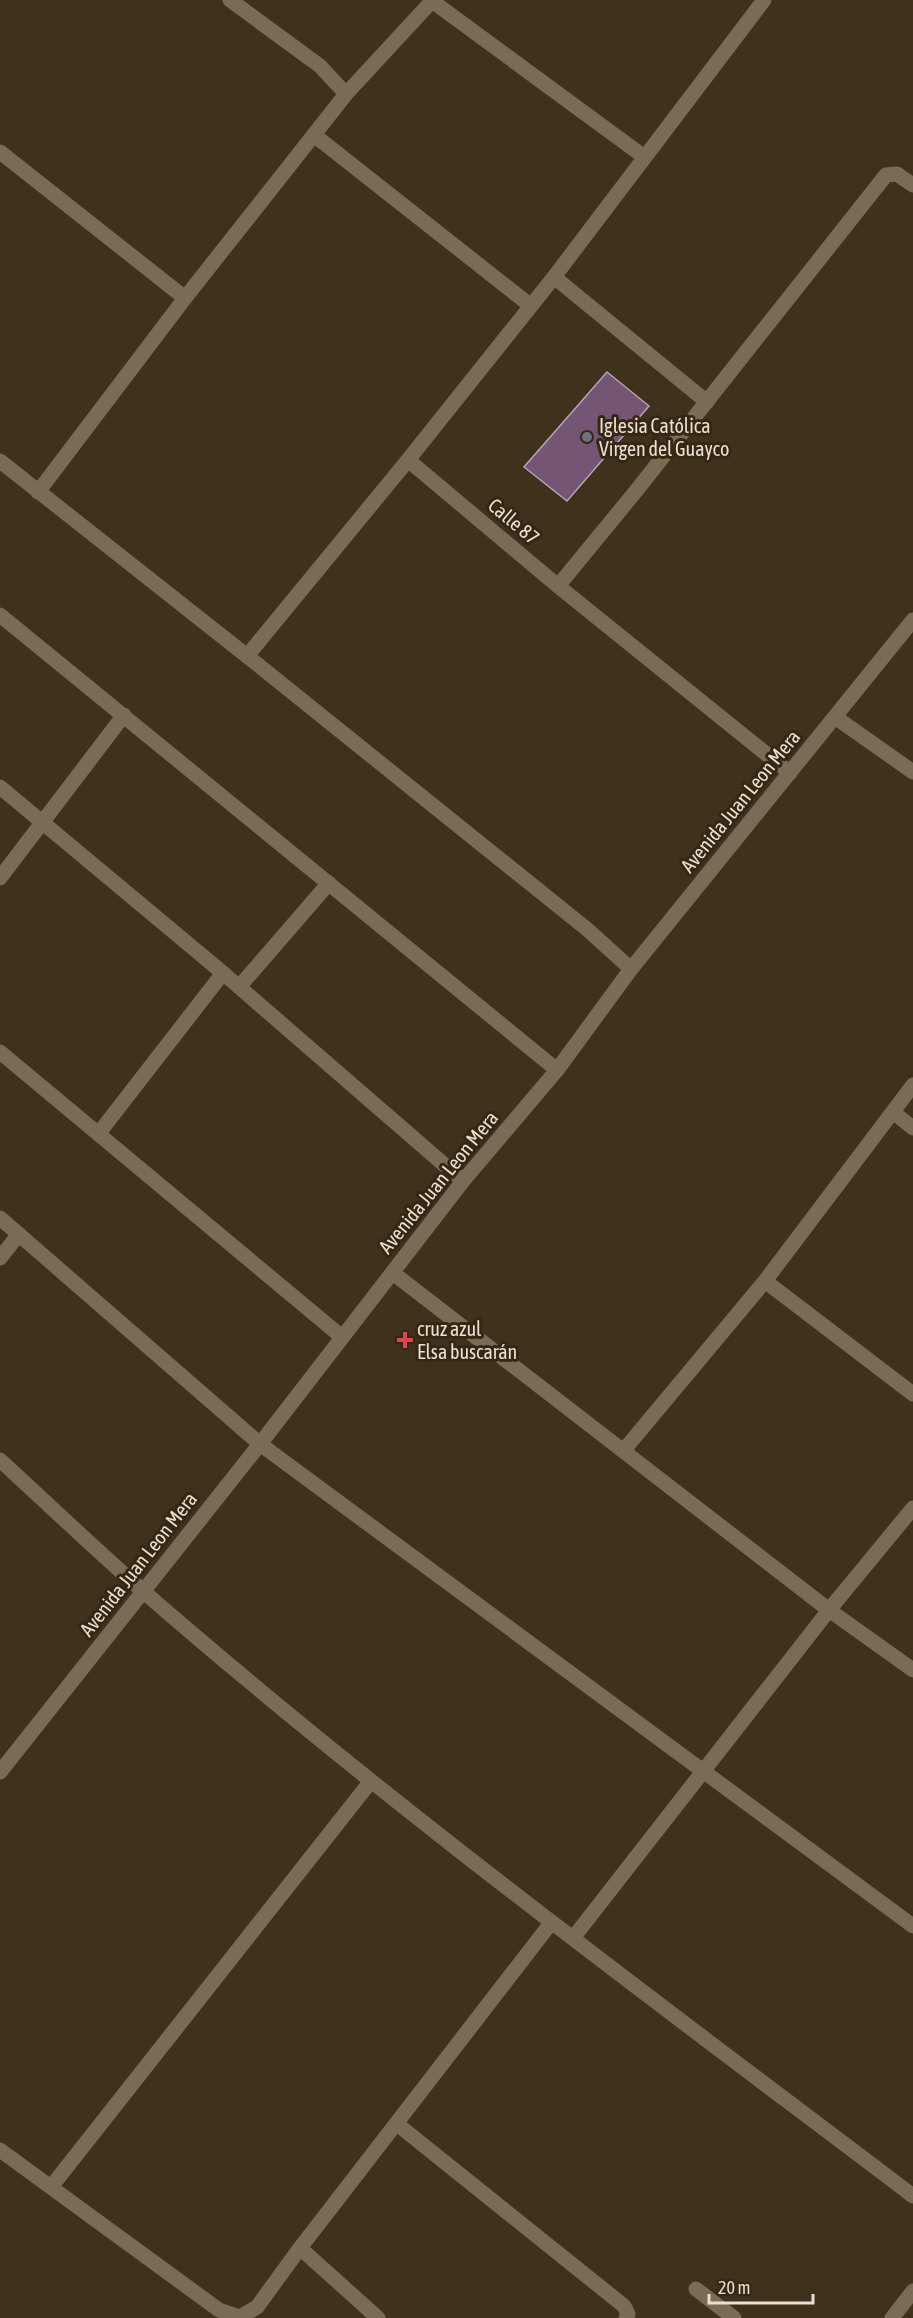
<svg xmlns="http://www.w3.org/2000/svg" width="913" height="2318" font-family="'Asap Condensed',sans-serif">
	<rect width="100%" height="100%" fill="#40311c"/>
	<path fill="#745574" stroke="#b8a2b8" stroke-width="1.5" d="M 607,372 L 649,406 L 567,501 L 524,467 Z"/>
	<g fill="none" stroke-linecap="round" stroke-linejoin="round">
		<path stroke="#7b6a54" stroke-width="15" d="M 432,1 L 643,156
			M 346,94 L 433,0
			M 314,135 L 531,306
			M 0,152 L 185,298
			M 554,277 L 707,402
			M 408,460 L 554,277 L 764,0
			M 0,461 L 247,656 L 588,930 L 631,969
			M 38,492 L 185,298 L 346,94 L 320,66 L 230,0
			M 558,586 L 636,491 L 886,175 L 897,174 L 913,185
			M 0,615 L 557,1070
			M 247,656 L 408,460 L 558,586 L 790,773
			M 835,717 L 913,772
			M 0,787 L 223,973 L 463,1181
			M 0,878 L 124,715
			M 239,987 L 329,883
			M 0,1052 L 342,1337
			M 893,1112 L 913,1128
			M 99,1133 L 223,973
			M 0,1218 L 260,1444 L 913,1926
			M 0,1258 L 19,1234
			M 393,1273 L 829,1610 L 913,1670
			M 765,1281 L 913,1394
			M 624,1450 L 765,1281 L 913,1085
			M 0,1460 C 48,1504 95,1549 144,1592 C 390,1806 653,1999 913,2196
			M 0,1772 L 260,1444 L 463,1181 L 557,1070 L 631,969 L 913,620
			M 573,1938 L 829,1610 L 913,1508
			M 397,2124 L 624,2306 L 628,2314 L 626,2318
			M 0,2150 L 219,2310 L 240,2317 L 257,2307 L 300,2248 L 551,1923
			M 51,2187 L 371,1781
			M 300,2248 L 378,2318
			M 696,2289 L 734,2318
			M 892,2318 L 913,2291"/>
	</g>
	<circle fill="#6b7280" stroke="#362712" stroke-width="2" cx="587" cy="437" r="6"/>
	<path fill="#e0444e" stroke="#362712" stroke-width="2" d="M402 1331h6v6h6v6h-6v6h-6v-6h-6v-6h6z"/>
	<g text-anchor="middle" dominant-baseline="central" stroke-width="6" stroke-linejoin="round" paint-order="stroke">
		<g font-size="20" fill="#e9dfd2" stroke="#362712" text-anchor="start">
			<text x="599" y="425">Iglesia Católica<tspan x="599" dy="23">Virgen del Guayco</tspan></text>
			<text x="417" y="1328">cruz azul<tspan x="417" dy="23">Elsa buscarán</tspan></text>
		</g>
		<g font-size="20" fill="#e9dfd2" stroke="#362712">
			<text transform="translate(514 521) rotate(40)">Calle 87</text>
			<text transform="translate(740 801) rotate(-51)">Avenida Juan Leon Mera</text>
			<text transform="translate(438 1182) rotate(-51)">Avenida Juan Leon Mera</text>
			<text transform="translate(138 1564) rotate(-52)">Avenida Juan Leon Mera</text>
		</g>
	</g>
	<path d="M709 2294v9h104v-9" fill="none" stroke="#e9dfd2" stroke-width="3"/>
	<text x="718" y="2294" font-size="18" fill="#e9dfd2" stroke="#362712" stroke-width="4.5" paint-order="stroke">20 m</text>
</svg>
